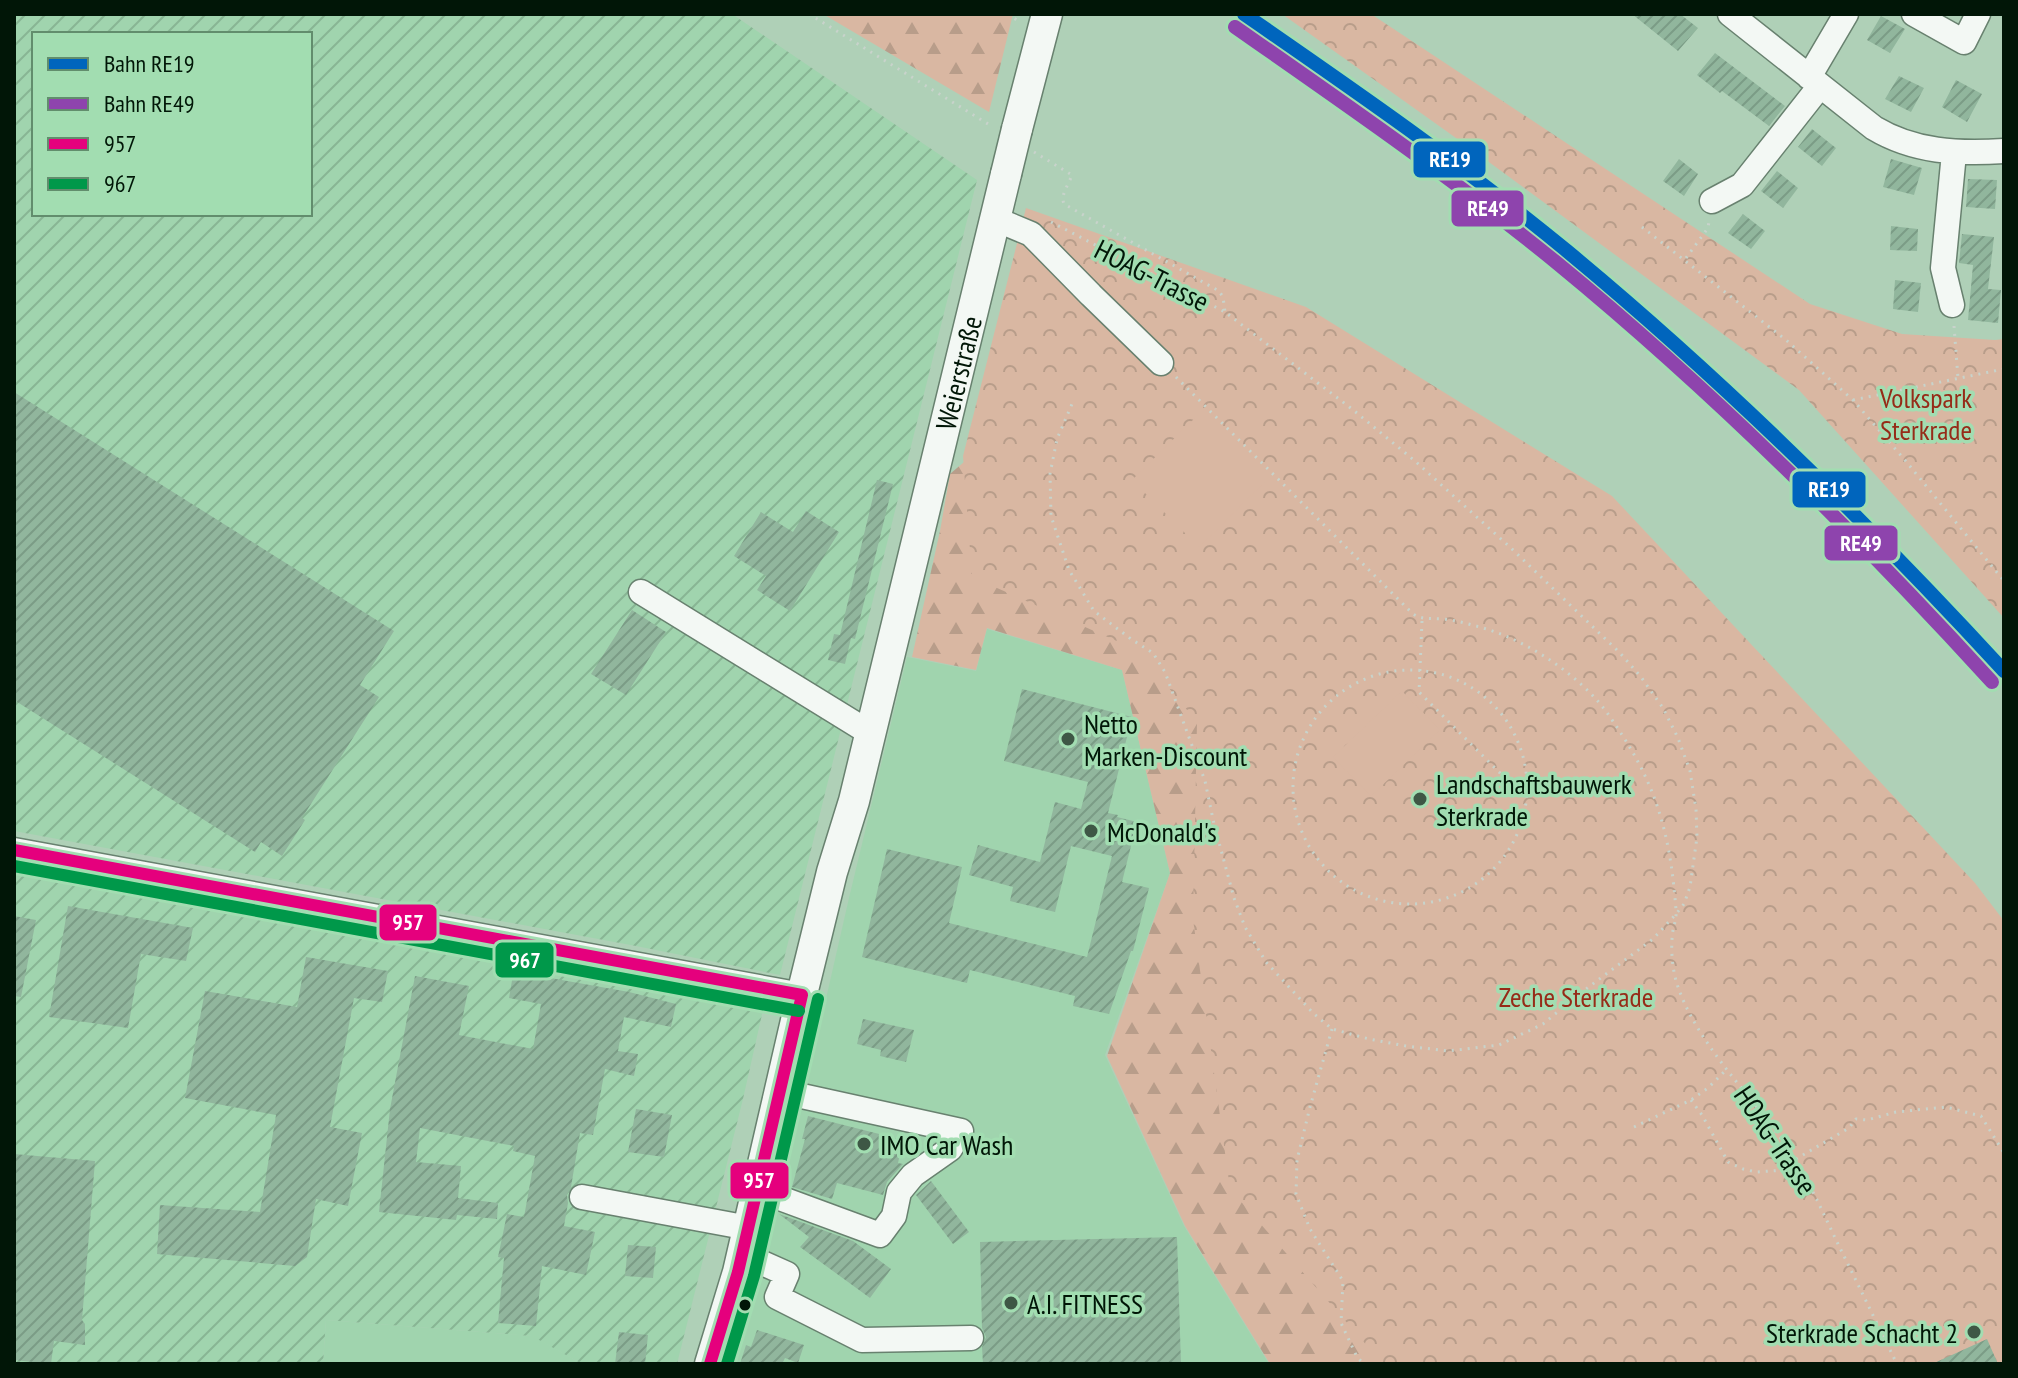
<svg xmlns="http://www.w3.org/2000/svg" width="2018" height="1378" font-family="'PT Sans Narrow',sans-serif">
	<defs>
		<pattern id="industrial-furrows" width="10" height="10" patternUnits="userSpaceOnUse" patternTransform="scale(2)"><rect width="10" height="10" fill="#a0d4ae"/><path d="M-1 1l2-2M0 10L10 0M9 11l2-2" fill="none" stroke="#88b594"/></pattern>
		<pattern id="forest-firs" width="22" height="20" patternUnits="userSpaceOnUse" patternTransform="scale(2)"><rect width="22" height="20" fill="#d9b7a2"/><path d="M5 1l3.5 6h-7zM16 11l3.5 6h-7z" fill="#b89d8a"/></pattern>
		<pattern id="park-crowns" width="20" height="18" patternUnits="userSpaceOnUse" patternTransform="scale(2)"><rect width="20" height="18" fill="#d9b7a2"/><path d="M2 6a3 3 0 1 1 6 0M12 15a3 3 0 1 1 6 0" fill="none" stroke="#b89d8a"/></pattern>
		<pattern id="building-hatch" width="6" height="6" patternUnits="userSpaceOnUse" patternTransform="scale(2)"><rect width="6" height="6" fill="#91b69d"/><path d="M-1 1l2-2M0 6l6-6M5 7l2-2" fill="none" stroke="#7b9c86"/></pattern>
	</defs>
	<rect width="100%" height="100%" fill="#afd0b7"/>
	<path fill="#a0d4ae" d="M 987,629 L 1122,670 L 1170,873 L 1105,1055 L 1184,1226 L 1269,1364 L 722,1364 L 781,1196 L 849,898 L 907,657 L 976,671 Z
		M 326,1320 L 533,1336 L 582,1364 L 323,1364 Z"/>
	<path fill="url(#industrial-furrows)" fill-rule="evenodd" d="M 14,14 L 732,14 L 977,180 L 780,975 L 636,946 L 14,831 ZM 34,34 L 310,34 L 310,214 L 34,214 Z
		M 14,867 L 318,921 L 763,1010 L 743,1099 L 677,1364 L 582,1364 L 532,1336 L 326,1320 L 323,1364 L 14,1364 Z"/>
	<path fill="url(#forest-firs)" d="M 823,14 L 1013,14 L 989,112 Z
		M 964,462 L 1133,581 L 1513,1364 L 1270,1364 L 1185,1226 L 1107,1056 L 1170,873 L 1122,670 L 987,628 L 976,670 L 912,657 L 940,531 L 950,474 Z"/>
	<path fill="url(#park-crowns)" d="M 1282,14 L 1371,14 L 1810,304 L 1902,334 L 1995,340 L 2004,339 L 2004,618 L 1799,390 L 1463,143 Z
		M 1026,208 L 1306,307 L 1612,496 L 1975,883 L 2004,921 L 2004,1364 L 1383,1364 L 1230,1189 L 1193,919 L 1197,722 L 1145,659 L 1119,642 L 972,577 L 963,456 Z"/>
	<path fill="#d9b7a2" d="M 1198,415 L 1265,482 L 1199,547 L 1132,480 Z
		M 1402,691 L 1440,730 L 1371,796 L 1333,757 Z"/>
	<path fill="url(#building-hatch)" d="M 1632,14 L 1680,14 L 1698,28 L 1678,51 Z
		M 1881,16 L 1905,29 L 1890,53 L 1867,40 Z
		M 1715,53 L 1785,106 L 1769,126 L 1722,91 L 1720,93 L 1697,75 Z
		M 1899,76 L 1924,88 L 1911,112 L 1885,99 Z
		M 1956,80 L 1982,94 L 1967,122 L 1942,107 Z
		M 1812,129 L 1836,148 L 1822,166 L 1798,147 Z
		M 1679,159 L 1698,174 L 1684,196 L 1663,181 Z
		M 1891,159 L 1922,168 L 1914,195 L 1883,187 Z
		M 1777,171 L 1798,188 L 1783,208 L 1761,191 Z
		M 1968,179 L 1997,180 L 1995,209 L 1966,207 Z
		M 1743,214 L 1765,231 L 1751,249 L 1728,233 Z
		M 1891,226 L 1918,229 L 1917,251 L 1890,250 Z
		M 1962,234 L 1994,237 L 1988,289 L 2001,290 L 1998,323 L 1968,320 L 1973,265 L 1959,263 Z
		M 1895,280 L 1921,283 L 1918,312 L 1893,309 Z
		M 14,392 L 394,631 L 360,685 L 379,697 L 302,818 L 305,820 L 282,856 L 261,842 L 255,852 L 14,700 Z
		M 877,480 L 893,484 L 855,639 L 851,638 L 845,664 L 828,660 L 834,634 L 840,635 Z
		M 806,511 L 839,532 L 790,611 L 757,590 L 766,576 L 734,556 L 761,512 L 793,532 Z
		M 632,610 L 666,632 L 626,695 L 591,674 Z
		M 1022,689 L 1132,717 L 1108,813 L 1118,815 L 1117,817 L 1137,822 L 1122,882 L 1149,888 L 1133,951 L 1131,951 L 1109,1014 L 1073,1006 L 1075,996 L 970,970 L 967,983 L 862,957 L 887,849 L 962,867 L 949,923 L 1087,957 L 1112,856 L 1071,846 L 1055,912 L 1010,901 L 1013,887 L 969,875 L 978,845 L 1040,862 L 1055,802 L 1081,809 L 1088,782 L 1004,761 Z
		M 68,906 L 193,928 L 186,961 L 141,954 L 128,1028 L 49,1017 Z
		M 14,916 L 36,920 L 21,997 L 14,996 Z
		M 306,957 L 388,971 L 382,1002 L 354,998 L 330,1127 L 362,1133 L 348,1206 L 316,1199 L 307,1257 L 295,1266 L 157,1254 L 160,1205 L 260,1212 L 276,1115 L 185,1098 L 205,991 L 297,1007 Z
		M 514,969 L 529,971 L 528,974 L 629,992 L 676,1004 L 671,1027 L 624,1017 L 618,1051 L 638,1054 L 634,1076 L 605,1069 L 593,1135 L 580,1133 L 571,1187 L 567,1195 L 568,1203 L 564,1226 L 595,1232 L 586,1275 L 542,1266 L 536,1326 L 498,1323 L 504,1258 L 498,1257 L 507,1214 L 524,1217 L 535,1156 L 513,1151 L 514,1146 L 420,1128 L 416,1162 L 461,1166 L 458,1198 L 498,1203 L 497,1219 L 457,1215 L 456,1220 L 379,1212 L 390,1109 L 415,976 L 469,986 L 459,1035 L 533,1049 L 541,1004 L 509,998 Z
		M 863,1019 L 914,1030 L 906,1062 L 880,1056 L 881,1050 L 857,1044 Z
		M 636,1109 L 672,1115 L 664,1157 L 628,1152 Z
		M 808,1116 L 903,1140 L 898,1163 L 903,1164 L 887,1182 L 883,1195 L 837,1183 L 832,1199 L 792,1187 L 805,1139 L 802,1139 Z
		M 14,1154 L 95,1161 L 82,1320 L 85,1324 L 85,1345 L 54,1341 L 51,1364 L 14,1360 Z
		M 931,1181 L 969,1232 L 953,1244 L 916,1195 Z
		M 779,1214 L 853,1241 L 891,1269 L 870,1298 L 800,1247 L 809,1237 Z
		M 1177,1237 L 1181,1364 L 983,1364 L 982,1347 L 986,1337 L 982,1328 L 980,1242 Z
		M 628,1245 L 656,1247 L 653,1278 L 625,1276 Z
		M 757,1330 L 804,1345 L 798,1363 L 785,1358 L 782,1364 L 740,1364 L 746,1345 L 751,1347 Z
		M 619,1332 L 648,1335 L 645,1364 L 615,1364 Z
		M 1987,1339 L 1998,1364 L 1932,1364 Z"/>
	<g fill="none" stroke-linecap="round" stroke-linejoin="round">
		<defs>
			<path id="minor" d="M 1730,14 L 1874,128 C 1914,152 1958,154 2004,151
				M 1914,14 L 1964,42 L 1978,14
				M 1809,77 L 1846,14
				M 1712,201 L 1742,185 L 1820,86
				M 995,219 L 1031,234 L 1091,295 L 1161,363
				M 1952,305 L 1943,268 L 1954,153
				M 641,592 L 870,733
				M 14,850 L 802,995
				M 758,1190 L 880,1235 L 894,1216 L 899,1192 L 913,1175 L 950,1149 L 961,1131 L 779,1091
				M 582,1197 L 749,1228
				M 742,1254 L 787,1274 L 777,1297 L 862,1340 L 971,1338"/>
			<g id="major">
				<path d="M 1017,129 L 1047,14"/>
				<path id="s1" d="M 710,1364 L 738,1272 L 804,986 L 832,872 L 854,801 L 1006,174"/>
			</g>
		</defs>
		<use href="#minor" stroke="#68816f" stroke-width="27"/>
		<use href="#major" stroke="#68816f" stroke-width="33"/>
		<path stroke="#c8d3cb" stroke-width="3" stroke-dasharray="2 6" stroke-linecap="butt" d="M 809,14 L 993,127
			M 1008,14 L 1021,23
			M 1034,152 L 1072,175 C 1069,184 1060,195 1064,204 L 1219,291 L 1223,297 L 1225,312
			M 1051,222 L 1225,312 L 1352,409 L 1415,461 L 1512,549 L 1620,653 L 1641,677 L 1663,708 L 1678,738 L 1690,771 L 1696,809 L 1697,837 L 1690,887 L 1684,904 L 1676,914 L 1653,939 L 1578,995 L 1543,1024 L 1499,1045 L 1448,1051 L 1406,1046 L 1369,1039 L 1332,1029 L 1313,1013 L 1266,962 L 1245,927 L 1234,898 L 1214,824 L 1205,781 L 1165,672 L 1153,653 L 1131,639 L 1094,611 L 1069,570 L 1051,516 L 1050,474 L 1057,439 L 1072,404
			M 1642,227 L 1786,340 L 1853,400 L 1904,459 L 2004,581
			M 1686,258 L 1708,228 L 1709,221
			M 1954,326 L 1958,378
			M 1176,377 L 1413,614 C 1423,620 1430,618 1442,619 C 1452,620 1462,622 1472,625 C 1518,636 1563,664 1595,698 C 1606,710 1615,724 1624,738 C 1660,794 1671,844 1676,910 C 1677,920 1672,929 1672,939 C 1671,955 1673,973 1678,987 C 1700,1050 1759,1102 1794,1158 C 1811,1185 1824,1215 1838,1244 C 1858,1284 1877,1324 1897,1364
			M 1853,400 L 2004,369
			M 1422,621 L 1419,692 L 1502,775
			M1293 787a117 117 0 1 1 234 0a117 117 0 1 1-234 0Z
			M 1332,1029 L 1310,1107 L 1297,1160 L 1296,1194 L 1310,1229 L 1343,1281 L 1341,1323 L 1357,1357 L 1364,1364
			M 1691,1100 L 1702,1115 L 1728,1162 L 1743,1169 L 1756,1172 L 1801,1169
			M 1634,1127 L 1691,1100 L 1708,1088 L 1727,1069
			M 1796,1159 L 1849,1128 L 1856,1119 L 1867,1120 L 1896,1112 L 1946,1107 L 1981,1116 L 2004,1153"/>
		<use href="#minor" stroke="#f3f8f4" stroke-width="24"/>
		<use href="#major" stroke="#f3f8f4" stroke-width="30"/>
		<defs>
			<path id="major-bridge" d="M 1006,174 L 1017,129"/>
		</defs>
		<use href="#major-bridge" stroke="#68816f" stroke-width="33" stroke-linecap="butt"/>
		<use href="#major-bridge" stroke="#f3f8f4" stroke-width="30"/>
		<defs>
			<path id="bus-1" d="M 14,850 L 802,995
				M 710,1364 L 738,1272 L 802,995"/>
			<path id="bus-2" d="M 14,866 L 799,1011
				M 727,1364 L 754,1276 L 818,999"/>
		</defs>
		<use href="#bus-1" stroke="#a2ddb1" stroke-width="18"/>
		<use href="#bus-2" stroke="#a2ddb1" stroke-width="18"/>
		<use href="#bus-1" stroke="#e5007d" stroke-width="12"/>
		<use href="#bus-2" stroke="#00984a" stroke-width="12"/>
		<defs>
			<path id="rail-1" d="M 1244,14 C 1354,90 1464,166 1567,251 C 1723,380 1867,522 2004,671"/>
			<path id="rail-2" d="M 1235,27 C 1344,103 1454,179 1557,263 C 1713,391 1856,533 1992,682"/>
		</defs>
		<use href="#rail-1" stroke="#a2ddb1" stroke-width="20"/>
		<use href="#rail-2" stroke="#a2ddb1" stroke-width="20"/>
		<use href="#rail-1" stroke="#0065bd" stroke-width="14"/>
		<use href="#rail-2" stroke="#8e44ad" stroke-width="14"/>
	</g>
	<g fill="#3e5745" stroke="#a2ddb1" stroke-width="3">
		<circle cx="1068" cy="739" r="8"/>
		<circle cx="1420" cy="799" r="8"/>
		<circle cx="1091" cy="831" r="8"/>
		<circle cx="864" cy="1144" r="8"/>
		<circle cx="1011" cy="1303" r="8"/>
		<circle cx="1974" cy="1332" r="8"/>
	</g>
	<circle fill="#011607" stroke="#a2ddb1" stroke-width="3" cx="745" cy="1305" r="7"/>
	<g text-anchor="middle" dominant-baseline="central" stroke-width="7" stroke-linejoin="round" paint-order="stroke">
		<g font-size="28" fill="#011607" stroke="#a2ddb1">
			<text transform="translate(1152 275) rotate(27)">HOAG-Trasse</text>
			<text stroke="none"><textPath href="#s1" startOffset="1022">Weierstraße</textPath></text>
			<text transform="translate(1776 1140) rotate(56)">HOAG-Trasse</text>
		</g>
		<g font-size="28" fill="#962b18" stroke="#a2ddb1">
			<text x="1926" y="397">Volkspark<tspan x="1926" dy="32">Sterkrade</tspan></text>
			<text x="1576" y="996">Zeche Sterkrade</text>
		</g>
		<g font-size="28" fill="#011607" stroke="#a2ddb1" text-anchor="start">
			<text x="1084" y="723">Netto<tspan x="1084" dy="32">Marken-Discount</tspan></text>
			<text x="1436" y="783">Landschaftsbauwerk<tspan x="1436" dy="32">Sterkrade</tspan></text>
			<text x="1107" y="831">McDonald's</text>
			<text x="880" y="1144">IMO Car Wash</text>
			<text x="1027" y="1303">A.I. FITNESS</text>
			<text x="1958" y="1332" text-anchor="end">Sterkrade Schacht 2</text>
		</g>
	</g>
	<g stroke="#a2ddb1" stroke-width="3">
		<rect x="1412" y="140" width="75" height="39" rx="8" fill="#0065bd"/>
		<rect x="1450" y="189" width="75" height="39" rx="8" fill="#8e44ad"/>
		<rect x="1791" y="470" width="76" height="39" rx="8" fill="#0065bd"/>
		<rect x="1823" y="524" width="76" height="38" rx="8" fill="#8e44ad"/>
		<rect x="378" y="903" width="60" height="39" rx="8" fill="#e5007d"/>
		<rect x="494" y="941" width="61" height="38" rx="8" fill="#00984a"/>
		<rect x="729" y="1161" width="61" height="39" rx="8" fill="#e5007d"/>
	</g>
	<g font-size="22" text-anchor="middle" font-weight="bold" fill="#fff">
		<text x="1450" y="167">RE19</text>
		<text x="1488" y="216">RE49</text>
		<text x="1829" y="497">RE19</text>
		<text x="1861" y="551">RE49</text>
		<text x="408" y="930">957</text>
		<text x="525" y="968">967</text>
		<text x="759" y="1188">957</text>
	</g>
	<rect width="2018" height="1378" fill="none" stroke="#011607" stroke-width="32"/>
	<rect x="32" y="32" width="280" height="184" fill="#a2ddb1" stroke="#628d6d" stroke-width="2"/>
	<rect x="48" y="58" width="40" height="12" fill="#0065bd" stroke="#628d6d" stroke-width="2"/>
	<text x="104" y="72" font-size="24" fill="#011607">Bahn RE19</text>
	<rect x="48" y="98" width="40" height="12" fill="#8e44ad" stroke="#628d6d" stroke-width="2"/>
	<text x="104" y="112" font-size="24" fill="#011607">Bahn RE49</text>
	<rect x="48" y="138" width="40" height="12" fill="#e5007d" stroke="#628d6d" stroke-width="2"/>
	<text x="104" y="152" font-size="24" fill="#011607">957</text>
	<rect x="48" y="178" width="40" height="12" fill="#00984a" stroke="#628d6d" stroke-width="2"/>
	<text x="104" y="192" font-size="24" fill="#011607">967</text>
</svg>
